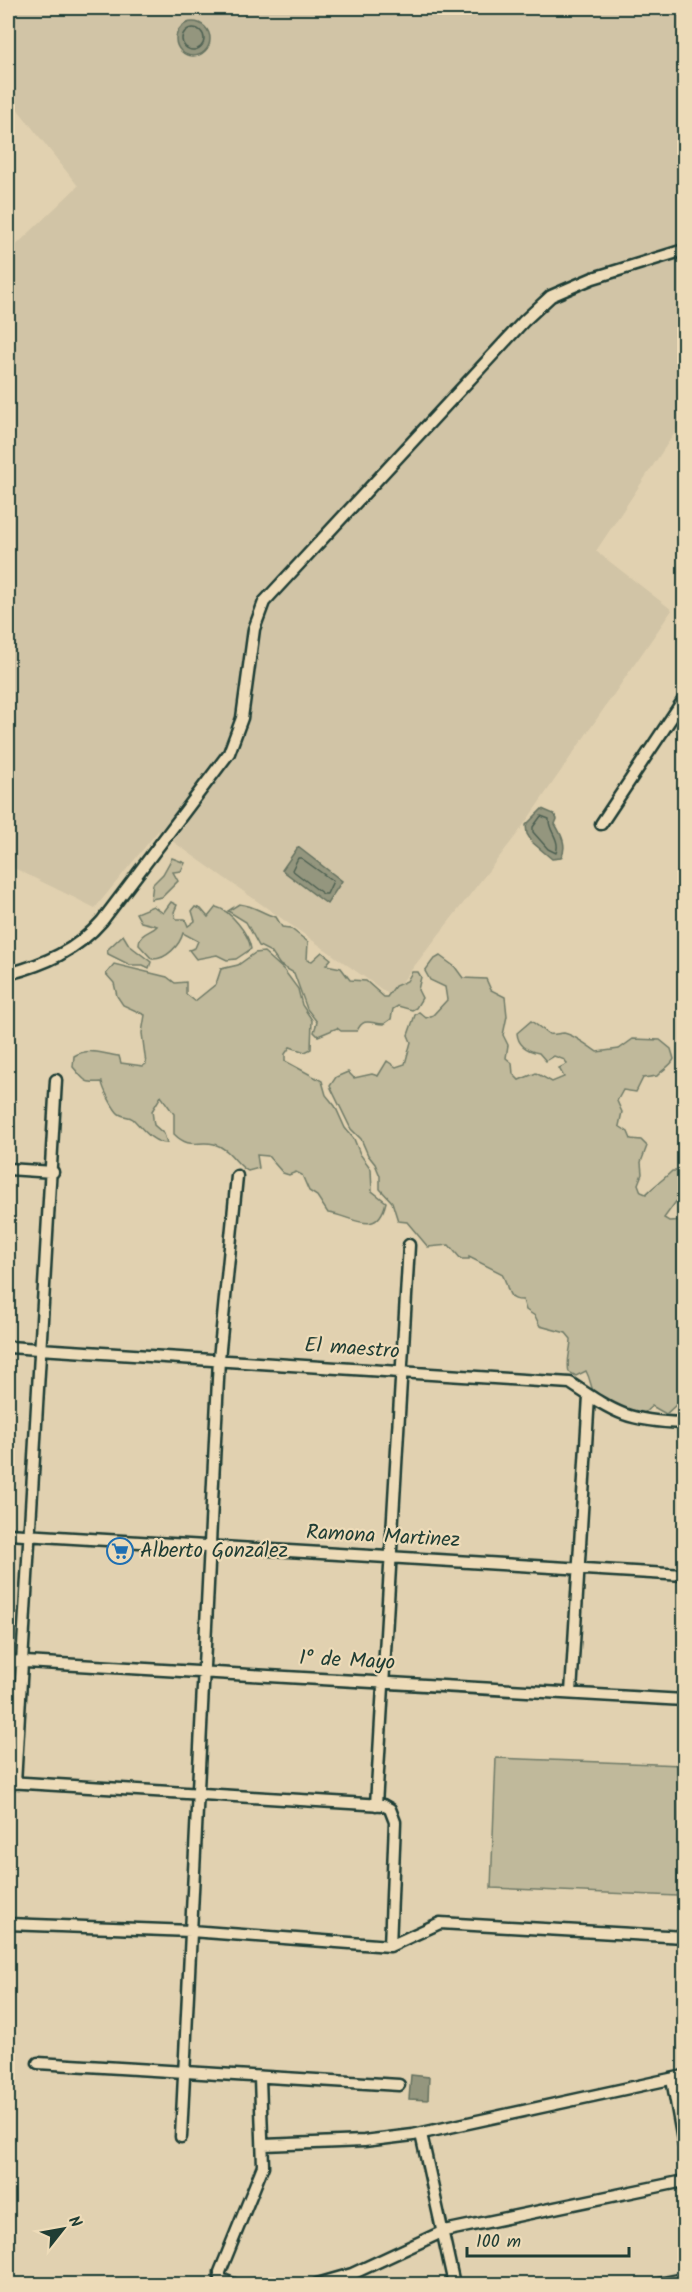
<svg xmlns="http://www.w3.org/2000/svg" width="692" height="2292" font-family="Kalam,sans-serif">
	<rect width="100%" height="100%" fill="#e1d1b0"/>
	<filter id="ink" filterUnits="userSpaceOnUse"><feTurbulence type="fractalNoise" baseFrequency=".0167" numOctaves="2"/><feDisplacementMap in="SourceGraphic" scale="12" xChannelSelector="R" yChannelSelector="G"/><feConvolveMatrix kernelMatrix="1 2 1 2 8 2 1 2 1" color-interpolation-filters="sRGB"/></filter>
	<g filter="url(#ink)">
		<path fill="#d1c4a6" d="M 8,8 L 684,8 L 684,419 L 596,551 L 672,610 L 518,833 L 391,996 L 158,831 L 95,908 L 8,865 L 8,253 L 78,186 L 8,97 Z"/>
		<path fill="#c0b99b" stroke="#707b68" stroke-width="1.5" d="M 172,858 L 185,863 L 181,871 L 173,872 L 178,881 L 162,897 L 151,899 L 153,884 L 163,874 Z
			M 171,902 L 177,905 L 174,912 L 176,919 L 185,919 L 188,926 L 195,921 L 192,911 L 195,907 L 201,909 L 208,917 L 216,907 C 230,910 249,934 251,949 L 236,959 L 227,960 L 217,955 L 196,959 L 189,950 L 195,948 L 198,941 L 183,933 C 180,945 166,960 152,959 L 139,945 C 139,932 151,933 157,926 L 141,922 L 136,913 L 153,906 L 163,913 Z
			M 239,904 C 256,906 261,913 276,917 L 282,927 L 290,928 L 308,942 L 307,960 L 312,961 L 322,952 L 331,959 L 326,965 L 341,968 L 350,980 L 366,981 L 384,997 L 387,997 L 395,986 L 407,981 L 412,972 L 418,972 L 421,977 L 418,990 L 422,998 L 416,1008 L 412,1010 L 398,1006 L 393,1009 L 391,1019 L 384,1024 C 371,1024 364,1016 357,1031 L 341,1031 L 337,1028 L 318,1036 L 314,1032 L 317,1022 L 307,1009 L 294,973 L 280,965 L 271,952 L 259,946 L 246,922 L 228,911 Z
			M 123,935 L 129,945 L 151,962 L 149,968 L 143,965 L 130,965 L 108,954 L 107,950 Z
			M 264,952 L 284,970 L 298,989 L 302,1005 L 312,1020 L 311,1049 L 305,1052 L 290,1047 L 285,1054 L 285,1061 L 322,1081 L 326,1095 L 335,1106 L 345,1128 L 354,1139 L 360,1154 L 371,1169 L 372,1191 L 386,1202 C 377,1240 351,1215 328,1213 L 317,1196 L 309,1191 L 302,1175 L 296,1172 L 289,1175 L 283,1173 L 268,1156 L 257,1155 L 259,1168 L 248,1171 C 236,1165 231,1149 214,1144 C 198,1140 190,1150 174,1134 L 174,1114 L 161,1096 L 152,1111 L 154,1125 L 164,1134 L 167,1143 C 152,1143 143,1129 133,1119 C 128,1115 122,1118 117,1112 C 112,1106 103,1089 102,1082 C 84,1083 86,1082 73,1067 L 74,1056 C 89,1047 102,1054 119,1056 L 121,1063 L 143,1066 L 146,1064 L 142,1033 L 145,1015 L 123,1005 L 117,996 L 114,983 L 106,974 L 114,964 L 167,977 L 175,983 L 186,982 L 186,994 L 195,1001 L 216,984 L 221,969 L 238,965 L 255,953 Z
			M 440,956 L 455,967 L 463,978 L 486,979 L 491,990 L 505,997 L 507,1016 L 503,1035 L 508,1045 L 506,1058 L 512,1063 L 513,1074 L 519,1080 L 536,1073 L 552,1082 L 564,1077 L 559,1068 L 567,1064 L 565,1060 L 554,1056 L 546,1061 L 539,1053 C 528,1051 518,1046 517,1033 L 531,1021 L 549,1034 C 554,1035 559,1033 564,1033 C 574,1035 590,1047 597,1052 L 619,1049 L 633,1039 L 660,1040 L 671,1049 L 674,1059 C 672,1065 662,1070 657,1076 L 643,1078 L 636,1092 L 623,1090 L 617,1101 L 622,1112 L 619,1126 L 628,1132 L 631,1139 L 641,1140 L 647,1146 L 641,1162 L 642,1174 L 638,1184 L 641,1192 L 646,1194 C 655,1185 663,1180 672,1171 L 681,1171 L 684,1168 L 684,1194 L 680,1196 L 664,1218 L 669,1221 L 684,1220 L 684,1409 L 677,1404 L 666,1414 L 652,1406 L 644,1413 L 617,1408 L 614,1403 C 586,1397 595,1387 586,1371 L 576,1376 L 569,1372 C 566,1361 571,1350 571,1339 L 566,1333 L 540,1326 L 535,1316 L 526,1310 L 523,1300 C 504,1301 510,1284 501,1273 L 469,1257 L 469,1259 L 461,1259 L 449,1245 L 428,1247 L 407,1222 L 398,1221 L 392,1202 L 380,1189 L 380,1176 L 375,1164 L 368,1155 L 361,1139 L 351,1129 L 330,1086 L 336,1077 L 348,1072 L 354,1078 L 372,1074 L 378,1076 L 387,1061 L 396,1067 L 405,1064 L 411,1042 L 408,1035 L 415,1015 L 419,1012 L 426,1018 L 433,1015 L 447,1000 L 445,987 L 430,980 L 425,971 L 433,960 Z
			M 496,1758 L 682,1765 L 677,1896 L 491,1888 Z"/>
		<path fill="#94967e" stroke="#657260" stroke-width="1.5" d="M176 39a17 17 0 1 1 34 0a17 17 0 1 1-34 0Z
			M 542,809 L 554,814 L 557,819 L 555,824 C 561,834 568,846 561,858 L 552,859 L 532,842 L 527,834 L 526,825 Z
			M 298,847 L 342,881 L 327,904 L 282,870 Z
			M 411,2075 L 429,2077 L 428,2100 L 409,2099 Z"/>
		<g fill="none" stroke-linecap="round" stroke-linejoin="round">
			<path stroke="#4e6152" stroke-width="1.5" d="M182 39a11 11 0 1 1 22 0a11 11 0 1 1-22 0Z
				M 541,816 L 549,819 C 548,831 561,839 556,853 L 548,849 L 533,832 L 533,827 Z
				M 298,858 L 301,858 L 333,881 L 327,894 L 323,894 L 292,870 Z"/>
			<defs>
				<path id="street" d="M 601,824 L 684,699
					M 8,974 C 45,964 76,951 102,921 L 229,753 L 242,718 L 254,629 L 264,602 L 524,321 L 551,296 L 593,278 L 684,250
					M 8,1169 L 53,1172
					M 8,1347 L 570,1383 C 617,1414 627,1421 684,1423
					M 8,1534 L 684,1575
					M 8,1661 L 684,1700
					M 571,1693 L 589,1396
					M 8,1782 L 383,1805 L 390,1809 L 395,1822 L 390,1946
					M 15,1783 L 56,1080
					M 376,1805 L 409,1245
					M 8,1924 L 191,1931 L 390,1946 L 440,1923 L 684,1937
					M 38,2063 L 399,2085
					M 672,2079 L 684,2146
					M 421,2134 L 454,2284
					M 181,2137 L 219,1359 L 237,1176
					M 264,2145 L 364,2141 L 413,2135 L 684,2076
					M 234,2284 L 220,2279 L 220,2272 L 263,2166 L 260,2078
					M 317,2284 L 352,2274 L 444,2231 L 684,2181
					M 658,2284 L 684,2279"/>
			</defs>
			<use href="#street" stroke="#1f3d34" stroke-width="15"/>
			<use href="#street" stroke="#eddbb8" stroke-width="10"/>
		</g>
	</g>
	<defs>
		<symbol id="supermarket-ring" viewBox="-11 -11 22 22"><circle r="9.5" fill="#eddbb8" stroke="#1f6fb2" stroke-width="1.5"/><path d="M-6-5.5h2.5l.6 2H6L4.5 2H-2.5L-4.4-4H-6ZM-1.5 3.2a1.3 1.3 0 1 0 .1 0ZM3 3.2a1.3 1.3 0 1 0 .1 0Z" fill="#1f6fb2"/></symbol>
	</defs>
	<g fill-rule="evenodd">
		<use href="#supermarket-ring" x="105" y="1536" width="30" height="30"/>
	</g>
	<g text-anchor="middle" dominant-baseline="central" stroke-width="4.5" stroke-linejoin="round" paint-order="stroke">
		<g font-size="21" fill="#1f3d34" stroke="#eddbb8">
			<text transform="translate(352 1349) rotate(4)">El maestro</text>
			<text transform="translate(383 1537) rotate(3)">Ramona Martinez</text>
			<text transform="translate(347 1661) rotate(3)">1° de Mayo</text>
		</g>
		<g font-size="21" fill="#1f3d34" stroke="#eddbb8" text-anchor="start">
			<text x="140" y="1551">Alberto González</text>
		</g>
	</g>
	<rect width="692" height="2292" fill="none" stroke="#eddbb8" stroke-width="30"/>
	<rect x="15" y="15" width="662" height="2262" fill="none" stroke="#1f3d34" stroke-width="2" filter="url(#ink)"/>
	<g transform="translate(63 2229) rotate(59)" stroke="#eddbb8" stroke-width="4.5" paint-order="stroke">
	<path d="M0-4.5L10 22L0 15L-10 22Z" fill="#1f3d34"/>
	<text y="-9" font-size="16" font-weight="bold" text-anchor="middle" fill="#1f3d34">N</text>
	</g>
	<path d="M467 2247v9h162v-9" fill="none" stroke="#1f3d34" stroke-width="3"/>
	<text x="476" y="2247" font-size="18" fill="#1f3d34" stroke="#eddbb8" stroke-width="4.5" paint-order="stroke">100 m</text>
</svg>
